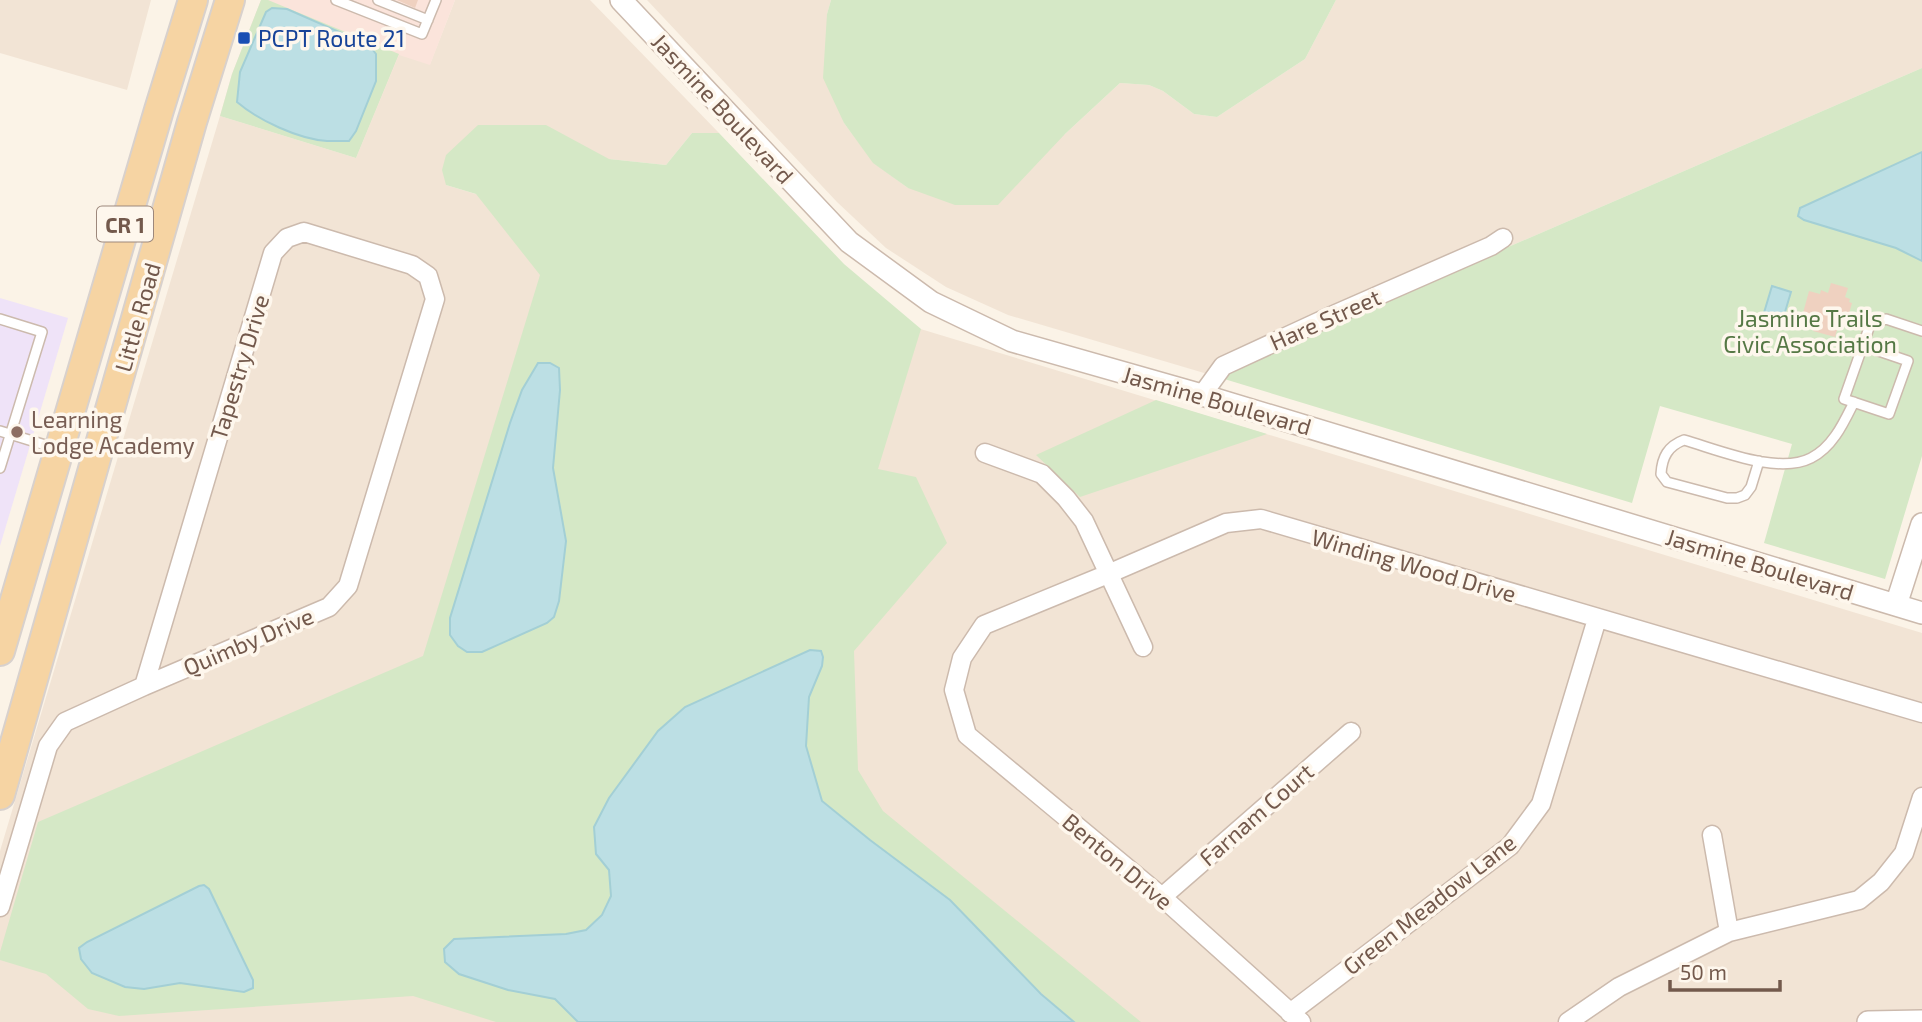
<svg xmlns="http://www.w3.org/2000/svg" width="1922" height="1022" font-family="'Exo 2',sans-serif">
	<rect width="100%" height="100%" fill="#fbf3e7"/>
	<path fill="#f2e4d5" d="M 0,0 L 151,0 L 127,90 L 0,53 Z
		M 455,0 L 590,0 L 719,133 L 692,133 L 666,165 L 609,159 L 446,185 L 1922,633 L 1922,1022 L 0,1022 L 0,851 L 220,116 L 356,158 L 399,54 L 430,64 Z
		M 647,0 L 831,0 L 827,14 L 844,123 L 874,163 L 908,188 L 1065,134 L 1120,83 L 1149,85 L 1163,91 L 1194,114 L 1217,117 L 1305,59 L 1336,0 L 1922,0 L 1922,68 L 1224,370 L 1221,378 L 1008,315 L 946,287 L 886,248 L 837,202 Z"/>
	<path fill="#fbe4db" d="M 261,0 L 455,0 L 430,65 L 399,55 L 356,158 L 220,116 L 232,74 Z"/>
	<path fill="#efe3f8" d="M 0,298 L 68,318 L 0,546 Z"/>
	<path fill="#d5e8c6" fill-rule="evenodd" d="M 261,0 L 268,0 L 399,54 L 356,158 L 220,116 L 232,74 Z
		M 831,0 L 1336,0 L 1305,59 L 1217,117 L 1194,114 L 1163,91 L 1149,85 L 1120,83 L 1065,134 L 998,205 L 955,205 L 908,188 L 873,163 L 844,123 L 823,78 L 827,14 Z
		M 1922,68 L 1922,456 L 1885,579 L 1764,543 L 1792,444 L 1660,406 L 1632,503 L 1221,378 L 1224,370 Z
		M 478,125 L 546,125 L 609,159 L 666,165 L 692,133 L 719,133 L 844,264 L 921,329 L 878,469 L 916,477 L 947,543 L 854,651 L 858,770 L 883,811 L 1141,1022 L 1074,1022 L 870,840 L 821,801 L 806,746 L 809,697 L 822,666 L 823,657 L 811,650 L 685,707 L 658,731 L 609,798 L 596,854 L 609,870 L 611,896 L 602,915 L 586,931 L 566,934 L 459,974 L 508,990 L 555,999 L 578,1022 L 496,1022 L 413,996 L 119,1016 L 88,1009 L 46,974 L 0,960 L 0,952 L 38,822 L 423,656 L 540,275 L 476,194 L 446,185 L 442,170 L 446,155 ZM 550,363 L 559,369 L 560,390 L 552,468 L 560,505 L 554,617 L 547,623 L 482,652 L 467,652 L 450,618 L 510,423 L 522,390 Z
		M 1156,400 L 1267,434 L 1080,497 L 1036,455 Z"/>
	<path fill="#bcdfe4" stroke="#a3cfd5" stroke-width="2" d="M 272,8 L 287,9 L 369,45 L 376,54 L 376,81 L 356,131 L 349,141 C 341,141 334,141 327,141 C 298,139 258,120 237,102 L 240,72 L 266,12 Z
		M 1922,152 L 1922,261 L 1896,248 L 1804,220 L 1798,216 L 1800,208 Z
		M 1772,286 L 1791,292 L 1782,322 L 1763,316 Z
		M 538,363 L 550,363 L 559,368 L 560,390 L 553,468 L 566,541 L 559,601 L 554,617 L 547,623 L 482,652 L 467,652 L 458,646 L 450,635 L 450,618 L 510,423 L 522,390 Z
		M 810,650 L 821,651 L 823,657 L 822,666 L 809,697 L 806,746 L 822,801 L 870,840 L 950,900 L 1041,994 L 1074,1022 L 578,1022 L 555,999 L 508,990 L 459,974 L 445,962 L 444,949 L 454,939 L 566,934 L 586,930 L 602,915 L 611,896 L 609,870 L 596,854 L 594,827 L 609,798 L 658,731 L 685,707 Z
		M 204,885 L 209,889 L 253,980 L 253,988 L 244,992 L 180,983 L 144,989 L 125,987 L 92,973 L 81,959 L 79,948 L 87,942 L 199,886 Z"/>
	<path fill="#efd1c0" d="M 397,0 L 418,0 L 415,8 Z
		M 1831,283 L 1848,288 L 1845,297 L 1850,299 L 1849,302 L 1852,303 L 1846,324 L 1842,323 L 1840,328 L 1838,327 L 1835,337 L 1813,331 L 1816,321 L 1812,320 L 1813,316 L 1803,313 L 1809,291 L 1820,294 L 1821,290 L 1828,293 Z"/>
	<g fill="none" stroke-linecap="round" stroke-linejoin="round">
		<defs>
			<path id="service" d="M 336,0 L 422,34 L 436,0
				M 378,0 L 428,20
				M 0,319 L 42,332 L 0,468
				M 1864,346 L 1908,361 L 1889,414 L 1844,399 L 1870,325 L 1886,319 L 1922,331
				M 0,431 L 55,448
				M 1759,461 L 1751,487 L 1745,495 L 1737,498 L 1727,498 L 1667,482 L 1661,474 C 1662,457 1668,446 1684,440 C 1719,450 1778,475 1811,458 C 1833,447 1844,422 1854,402"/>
			<path id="minor" d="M 1202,395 L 1223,366 L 1329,317 L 1491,246 L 1503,238
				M 985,453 L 1042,474 L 1066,498 L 1084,521 L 1143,647
				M 1712,835 L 1729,932
				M 1162,897 L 1351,732
				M 0,907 L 48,746 L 65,722 L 144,686 L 329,607 L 348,586 L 435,299 L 428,276 L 412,265 L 304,232 L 287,238 L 273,253 L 144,686
				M 1290,1013 L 1510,846 L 1541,804 L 1597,619
				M 1301,1022 L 1162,897 L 967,735 L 954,690 L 962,658 L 984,625 L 1108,574 L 1226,523 L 1261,519 L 1922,713
				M 1568,1022 L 1619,987 L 1729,932 L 1859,900 L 1881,882 L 1904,853 L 1922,797"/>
			<path id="tertiary" d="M 621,0 L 849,242 L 931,302 L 1012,341 L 1202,395 L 1922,613
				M 1896,605 L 1922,524
				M 1868,1022 L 1922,1021"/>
			<path id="primary" d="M 0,651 L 159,110 L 193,0
				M 0,795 L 192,122 L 230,0"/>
		</defs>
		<use href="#service" stroke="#ccbaad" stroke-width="12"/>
		<use href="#minor" stroke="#ccbaad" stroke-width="21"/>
		<use href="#tertiary" stroke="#ccbaad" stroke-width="24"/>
		<use href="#primary" stroke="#d8d1cd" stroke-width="32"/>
		<use href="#service" stroke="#fff" stroke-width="9"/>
		<use href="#minor" stroke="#fff" stroke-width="18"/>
		<use href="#tertiary" stroke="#fff" stroke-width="21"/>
		<use href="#primary" stroke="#f6d4a3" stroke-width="28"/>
	</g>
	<rect fill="#1a4fb4" stroke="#fef7ed" stroke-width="2.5" x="237" y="31" width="14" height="14" rx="3.5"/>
	<circle fill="#8d6e63" stroke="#fef7ed" stroke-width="2.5" cx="17" cy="432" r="7"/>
	<g text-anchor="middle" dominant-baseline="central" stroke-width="7" stroke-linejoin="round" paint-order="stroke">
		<rect fill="#fef7ed" stroke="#9d887c" stroke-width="2" x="97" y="206.5" width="56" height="35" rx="5"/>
		<g font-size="21" font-weight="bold" fill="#73594c">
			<text x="125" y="224">CR 1</text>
		</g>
		<g font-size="23" fill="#164399" stroke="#fef7ed" text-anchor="start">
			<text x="258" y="38">PCPT Route 21</text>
		</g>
		<g font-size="23" fill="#73594c" stroke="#fef7ed">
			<text transform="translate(723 108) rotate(47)">Jasmine Boulevard</text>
			<text transform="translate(137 317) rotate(-74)">Little Road</text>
			<text transform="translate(1325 319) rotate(-24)">Hare Street</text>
			<text transform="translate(239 367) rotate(-73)">Tapestry Drive</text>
			<text transform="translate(1217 400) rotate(16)">Jasmine Boulevard</text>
			<text transform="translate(1760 564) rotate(17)">Jasmine Boulevard</text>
			<text transform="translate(1414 565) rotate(16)">Winding Wood Drive</text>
			<text transform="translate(248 641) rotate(-23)">Quimby Drive</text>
			<text transform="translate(1256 814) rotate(-41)">Farnam Court</text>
			<text transform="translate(1118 861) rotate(40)">Benton Drive</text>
			<text transform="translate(1429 904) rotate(-38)">Green Meadow Lane</text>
		</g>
		<g font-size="23" fill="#557845" stroke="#fef7ed">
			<text x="1810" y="318">Jasmine Trails<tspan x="1810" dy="26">Civic Association</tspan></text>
		</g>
		<g font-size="23" fill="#785e54" stroke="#fef7ed" text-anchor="start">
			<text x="31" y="419">Learning<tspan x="31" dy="26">Lodge Academy</tspan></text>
		</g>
	</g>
	<path d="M1670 980v10h110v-10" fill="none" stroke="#73594c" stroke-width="3.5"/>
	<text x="1680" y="980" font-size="21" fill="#73594c" stroke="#fef7ed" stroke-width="5" paint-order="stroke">50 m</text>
</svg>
